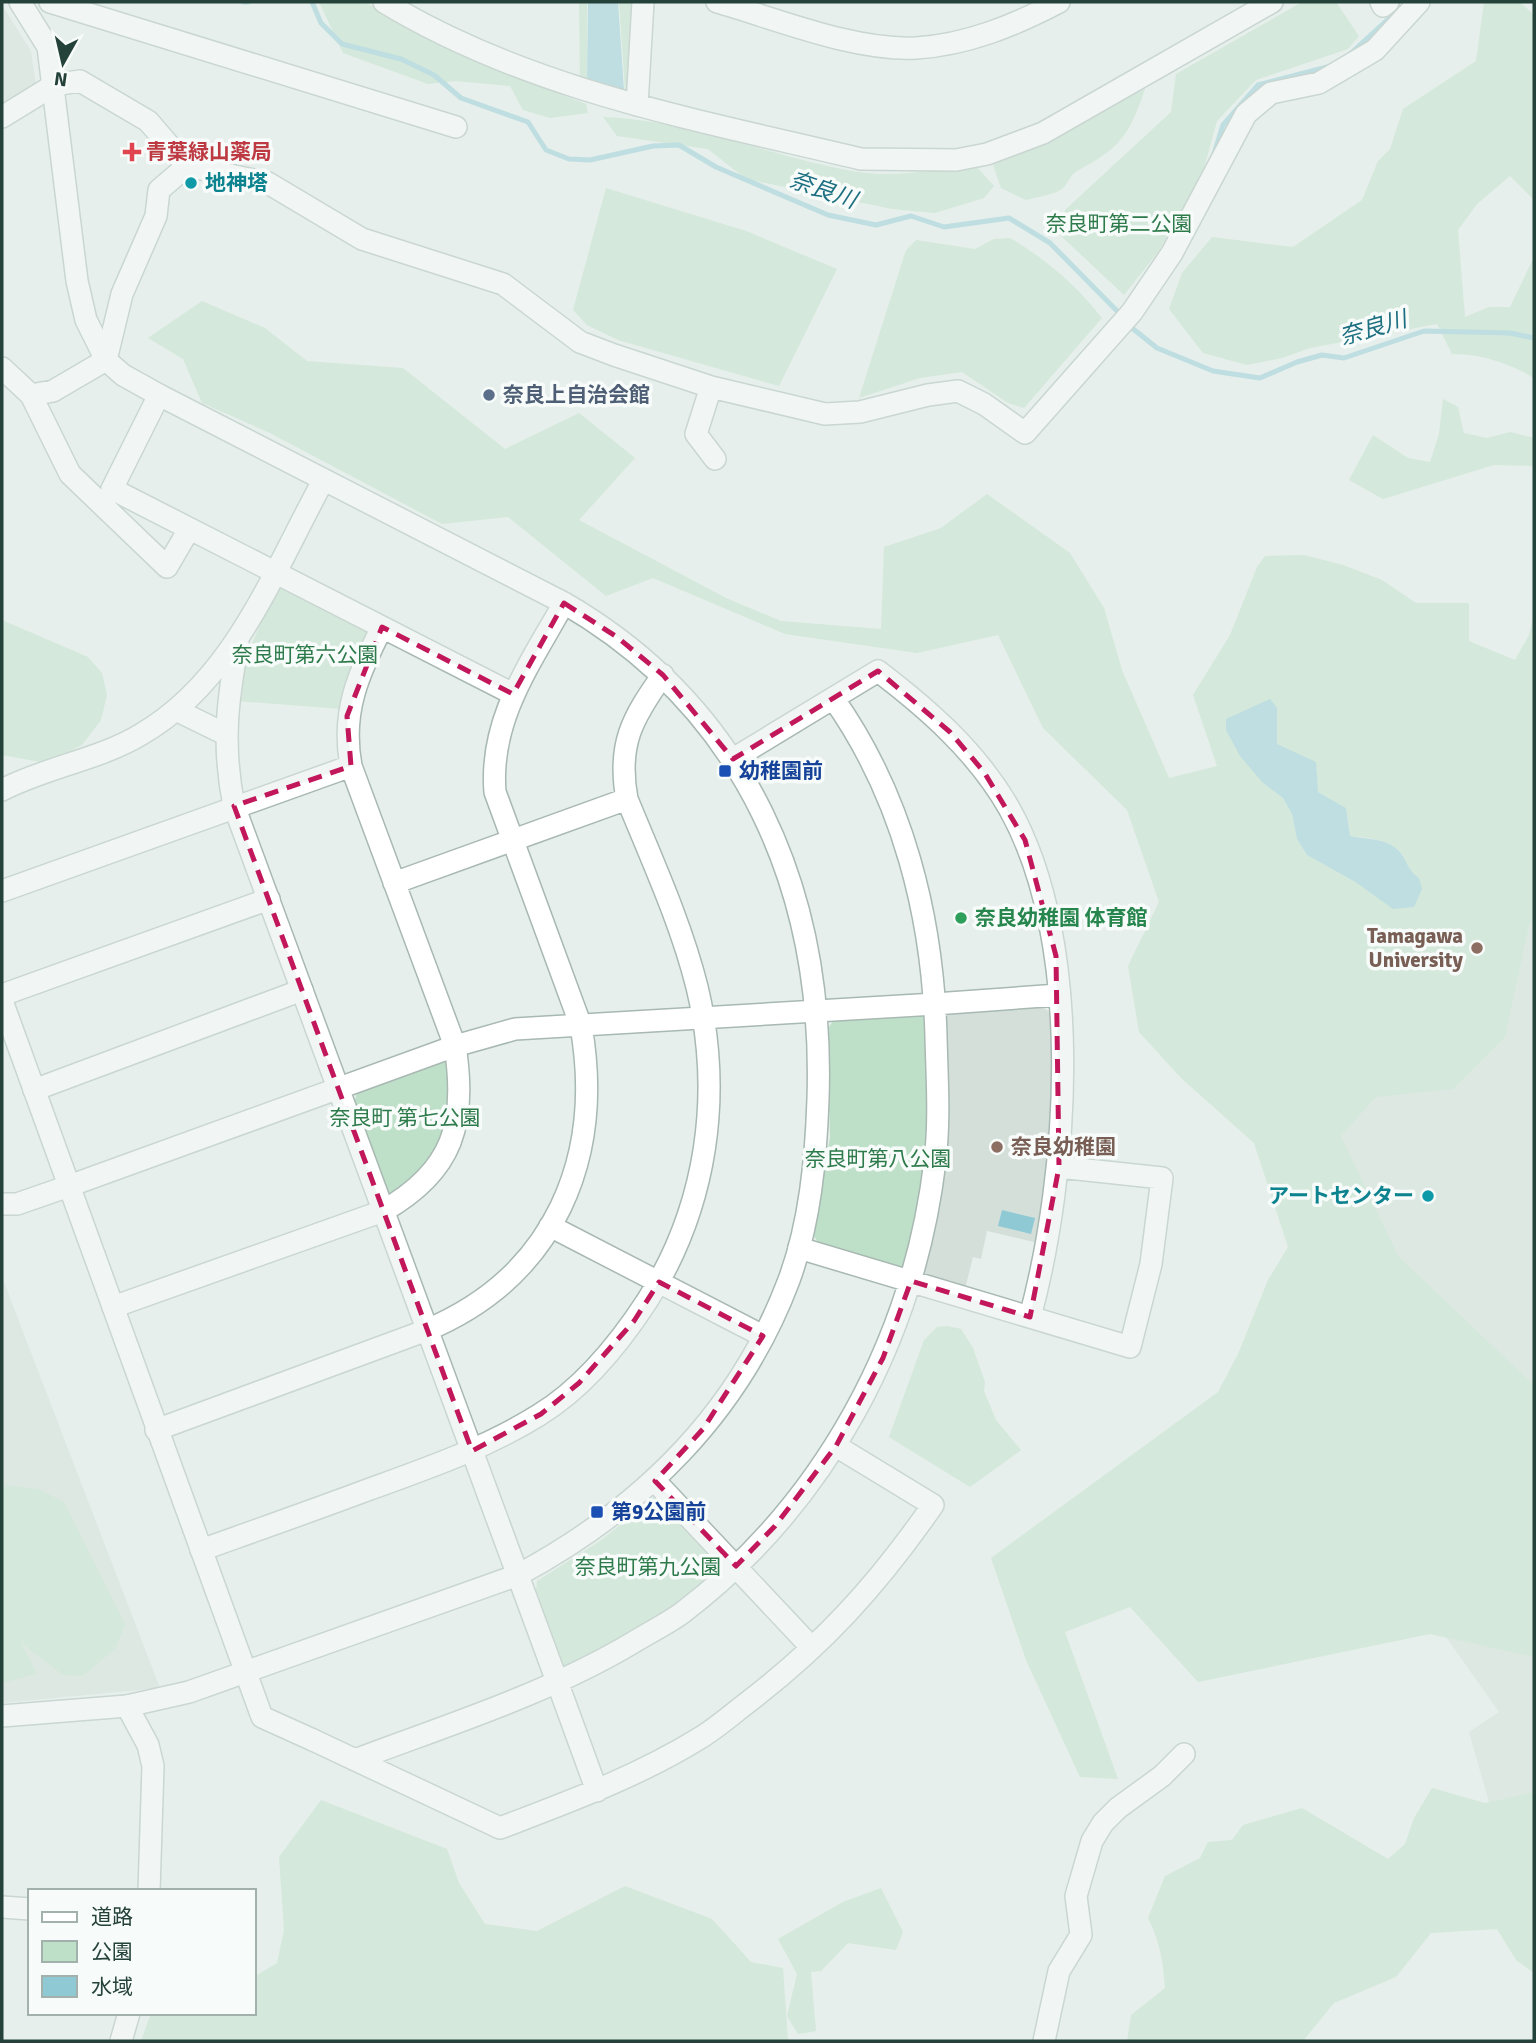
<svg xmlns="http://www.w3.org/2000/svg" width="1536" height="2043" font-family="Signika,'Noto Sans JP',sans-serif">
	<rect width="100%" height="100%" fill="#e6efeb"/>
	<path fill="#d4dfda" d="M 2,5 L 31,51 L 36,85 L 2,109 Z
		M 1534,768 L 1534,1458 L 1306,1127 Z
		M 1041,1005 L 1050,1013 L 1052,1071 L 1051,1156 L 1038,1243 L 987,1231 L 981,1259 L 973,1257 L 965,1289 L 927,1276 L 921,1269 L 942,1022 L 948,1012 Z
		M 2,1277 L 160,1688 L 2,1703 Z
		M 1427,1610 L 1534,1629 L 1534,1821 L 1492,1813 L 1469,1732 L 1499,1712 Z"/>
	<path fill="#bfe0c8" fill-rule="evenodd" d="M 319,2 L 365,2 L 459,55 L 586,104 L 588,113 L 550,118 L 523,110 L 510,86 L 455,81 L 428,84 L 343,53 Z
		M 579,2 L 587,2 L 587,80 L 625,91 L 619,2 L 634,2 L 630,93 L 580,82 Z
		M 1302,2 L 1336,2 L 1359,36 L 1348,49 L 1256,80 L 1217,121 L 1202,175 L 1158,252 L 1124,295 L 1060,235 L 1065,210 L 1171,112 L 1176,74 Z
		M 1484,2 L 1520,2 L 1534,15 L 1534,200 L 1510,176 L 1477,204 L 1458,230 L 1465,317 L 1489,307 L 1510,307 L 1534,257 L 1534,378 C 1509,363 1482,354 1452,354 L 1437,324 L 1310,348 L 1282,358 L 1247,365 L 1203,353 L 1169,309 L 1182,273 L 1212,237 L 1293,247 L 1362,200 L 1378,161 L 1390,149 L 1403,109 L 1476,61 Z
		M 1145,89 C 1129,136 1120,148 1077,171 C 1070,175 1068,183 1063,188 C 1055,195 1036,197 1026,200 L 1001,188 L 993,165 Z
		M 603,117 C 690,120 773,158 859,172 C 896,178 939,169 976,166 L 994,186 L 984,198 L 935,213 L 892,209 L 746,179 L 708,149 L 617,136 Z
		M 606,188 L 746,231 L 837,269 L 779,386 L 618,340 L 587,325 L 573,310 Z
		M 1010,238 C 1047,260 1075,284 1102,318 L 1024,408 L 1008,403 L 962,372 L 920,378 L 859,398 L 906,250 L 916,240 L 975,249 L 994,239 Z
		M 202,301 L 265,328 L 307,361 L 403,368 L 505,449 L 579,413 L 635,458 L 579,520 L 726,598 L 781,621 L 881,629 L 884,547 L 941,528 L 987,494 L 1070,553 L 1104,608 L 1122,670 L 1169,778 L 1217,766 L 1193,695 L 1230,635 L 1257,567 L 1265,556 L 1304,555 L 1343,565 L 1382,580 L 1416,603 L 1469,603 L 1469,641 L 1515,660 L 1529,635 L 1534,614 L 1534,919 L 1530,921 L 1505,1037 L 1453,1089 L 1376,1097 L 1341,1136 L 1398,1256 L 1534,1385 L 1534,1657 L 1430,1634 L 1198,1682 L 1130,1607 L 1065,1632 L 1118,1779 L 1080,1777 L 1026,1660 L 991,1558 L 1218,1392 L 1238,1354 L 1268,1280 L 1288,1247 L 1254,1143 L 1181,1078 L 1139,1032 L 1128,966 L 1159,902 L 1127,810 L 1043,728 L 998,635 L 917,653 L 785,634 L 653,578 L 606,596 L 508,517 L 442,524 L 270,433 L 202,403 L 183,359 L 148,338 ZM 1277,708 L 1277,744 L 1318,792 L 1346,808 L 1350,836 C 1365,838 1387,838 1399,851 C 1408,861 1407,870 1419,878 L 1357,883 L 1307,855 L 1297,839 L 1292,814 L 1283,798 L 1263,783 Z
		M 1443,399 L 1458,407 L 1464,433 L 1487,438 L 1510,432 L 1534,438 L 1534,466 L 1494,465 L 1383,499 L 1349,480 L 1373,435 L 1408,458 L 1430,462 L 1439,434 Z
		M 286,587 L 368,628 L 368,638 L 341,709 L 236,701 L 249,651 L 275,589 Z
		M 2,620 L 88,657 L 102,673 L 107,695 L 101,720 L 82,745 L 46,763 L 2,755 Z
		M 922,1013 L 929,1021 L 930,1157 L 910,1263 L 899,1269 L 820,1245 L 813,1235 L 830,1137 L 827,1030 L 835,1018 Z
		M 441,1061 L 451,1063 C 455,1133 439,1155 389,1200 L 354,1104 L 358,1088 Z
		M 948,1326 L 961,1329 L 973,1348 L 985,1382 L 984,1391 L 996,1420 L 1021,1450 L 970,1487 L 889,1437 L 924,1340 L 937,1327 Z
		M 6,1485 L 38,1489 L 64,1502 L 125,1624 L 116,1648 L 83,1676 L 63,1675 L 21,1643 L 37,1674 L 2,1683 L 2,1492 Z
		M 656,1496 L 719,1558 L 719,1568 L 679,1606 L 568,1668 L 561,1665 L 536,1591 L 537,1581 L 600,1541 Z
		M 1432,1788 L 1485,1803 L 1534,1792 L 1534,1973 L 1516,1960 L 1497,1929 L 1431,1933 L 1396,1977 L 1334,2003 L 1303,2041 L 1127,2041 L 1131,2015 L 1165,1988 C 1163,1962 1160,1941 1148,1918 L 1165,1876 L 1200,1858 L 1208,1842 L 1232,1840 L 1243,1825 L 1302,1808 L 1388,1859 L 1405,1844 L 1414,1818 Z
		M 321,1800 L 447,1849 L 459,1883 L 485,1924 L 537,1931 L 625,1886 L 712,1919 L 751,1962 L 783,1968 L 788,2041 L 141,2041 L 151,2013 L 254,2013 L 254,1977 L 277,1963 L 284,1930 L 279,1857 Z
		M 881,1888 L 903,1932 L 896,1950 L 848,1943 L 821,1971 L 811,1972 L 816,2031 L 798,2034 L 787,2016 L 797,1974 L 778,1939 L 843,1902 Z"/>
	<path fill="#8ec9d4" d="M 588,2 L 618,2 L 624,91 L 587,80 Z
		M 1270,699 L 1277,708 L 1277,744 L 1316,762 L 1318,792 L 1346,808 L 1350,836 C 1365,839 1387,838 1399,851 C 1408,861 1407,870 1419,878 L 1422,889 L 1414,907 L 1393,909 L 1357,883 L 1307,855 L 1297,839 L 1292,814 L 1283,798 L 1263,783 L 1240,756 L 1226,730 L 1226,719 Z
		M 1002,1210 L 1035,1218 L 1031,1234 L 998,1226 Z"/>
	<g fill="none" stroke-linecap="round" stroke-linejoin="round">
		<path stroke="#8ec9d4" stroke-width="5" d="M 243,2 L 248,2
			M 312,2 L 321,23 L 342,44 L 401,59 L 434,75 L 461,98 L 528,122 L 546,150 L 569,159 L 590,160 L 653,146 L 679,145 L 716,167 L 828,215 L 876,225 L 911,216 L 944,227 L 1009,218 L 1050,243 L 1122,316
			M 1350,54 L 1397,11
			M 1213,157 L 1223,125 L 1258,85 L 1331,66
			M 1127,324 L 1157,348 L 1213,371 L 1260,378 L 1297,362 L 1322,355 L 1344,358 L 1424,331 L 1510,333 L 1534,338"/>
		<defs>
			<path id="minor" d="M 50,2 L 456,127
				M 384,2 C 529,90 698,120 861,159 L 956,160 L 987,154 L 1043,133 L 1272,2
				M 1381,2 L 1383,6 L 1388,2
				M 637,105 L 643,2
				M 2,117 L 54,85 L 80,81 L 148,121 L 187,166 L 268,183 L 362,239 L 503,284 L 580,342 L 614,355 L 711,387 L 825,414 L 860,412 L 928,395 L 958,391 L 984,404 L 1025,433 L 1132,312 L 1172,253 L 1246,114 L 1271,93 L 1319,83 L 1375,50 L 1419,2
				M 2,368 L 31,395 L 70,474 L 167,567 L 188,531
				M 711,387 L 696,434 L 715,459
				M 31,395 L 53,391 L 106,360 L 122,294 L 156,216 L 159,190 L 187,166
				M 159,395 L 112,489 L 513,694
				M 178,711 L 225,734
				M 733,759 L 878,671 C 928,709 977,752 1009,808 C 1085,943 1069,1172 1030,1317
				M 394,883 L 627,799
				M 2,891 L 351,766
				M 2,995 L 269,899
				M 935,1004 L 1058,995
				M 34,1090 L 302,990
				M 2,1204 L 17,1204 L 69,1186
				M 550,1226 L 763,1336
				M 799,1248 L 1130,1347 L 1151,1264 L 1162,1178 L 1059,1167
				M 113,1307 L 383,1211 C 454,1171 467,1122 455,1046 L 351,766 C 341,711 358,676 382,627
				M 156,1430 L 427,1330
				M 655,1481 L 812,1648
				M 201,1550 C 257,1530 314,1510 370,1489 C 428,1468 486,1448 539,1415 C 583,1388 619,1344 647,1301 C 707,1207 723,1095 697,987 C 681,923 652,860 627,799 C 617,745 632,718 663,675
				M 558,1684 L 597,1791
				M 127,1706 L 148,1745 L 153,1766 L 149,1891
				M 313,1740 L 500,1828 C 568,1802 637,1777 700,1738 C 715,1729 729,1717 743,1706 C 822,1646 876,1587 933,1505 L 836,1446
				M 355,1760 C 450,1724 547,1694 634,1642 C 650,1632 667,1624 682,1613 C 825,1504 914,1339 935,1161 C 940,1120 937,1078 936,1037 C 933,917 903,797 833,698
				M 2,1907 L 30,1909
				M 121,2041 L 129,2013
				M 1044,2041 L 1059,1971 L 1081,1935 L 1076,1896 L 1092,1841 L 1103,1823 L 1118,1808 L 1162,1776 L 1184,1754"/>
			<path id="tertiary" d="M 717,2 C 777,19 854,51 916,48 C 967,45 1015,25 1059,2
				M 238,643 C 227,702 222,746 234,806 L 558,1684
				M 2,790 C 46,767 98,760 140,735 C 234,681 273,572 323,481
				M 2,1001 L 262,1717 L 313,1740
				M 69,1186 L 455,1046 L 515,1029 L 935,1004
				M 427,1330 C 555,1276 604,1158 581,1026 L 495,792 C 489,720 530,664 564,603
				M 2,1716 L 127,1706 L 189,1692 L 518,1575 C 641,1509 739,1413 789,1280 C 810,1223 816,1159 818,1099 C 825,892 747,709 564,603 L 159,395 L 123,375 L 106,360 L 86,320 L 77,281 L 48,47 L 20,2"/>
		</defs>
		<use href="#minor" stroke="#a8b8b2" stroke-width="24"/>
		<use href="#tertiary" stroke="#a8b8b2" stroke-width="24"/>
		<use href="#minor" stroke="#fff" stroke-width="21"/>
		<use href="#tertiary" stroke="#fff" stroke-width="21"/>
	</g>
	<path d="M0 0H1536V2043H0ZM 564,603 L 617,637 L 663,675 L 733,759 L 878,671 L 950,732 L 984,772 L 1025,840 L 1056,956 L 1059,1167 L 1030,1317 L 911,1281 L 883,1358 L 836,1446 L 775,1526 L 736,1566 L 655,1481 L 703,1429 L 763,1336 L 659,1282 L 634,1321 L 579,1383 L 541,1414 L 472,1451 L 234,806 L 351,766 L 347,716 L 382,627 L 513,694 Z" fill="#e6efeb" fill-opacity=".55" fill-rule="evenodd"/>
	<path fill="none" stroke="#c2185b" stroke-width="5" stroke-dasharray="14 9" stroke-linejoin="round" d="M 564,603 L 617,637 L 663,675 L 733,759 L 878,671 L 950,732 L 984,772 L 1025,840 L 1056,956 L 1059,1167 L 1030,1317 L 911,1281 L 883,1358 L 836,1446 L 775,1526 L 736,1566 L 655,1481 L 703,1429 L 763,1336 L 659,1282 L 634,1321 L 579,1383 L 541,1414 L 472,1451 L 234,806 L 351,766 L 347,716 L 382,627 L 513,694 Z"/>
	<path fill="#e0444e" stroke="#f7fbf9" stroke-width="2.5" d="M128.5 141.5h7v7h7v7h-7v7h-7v-7h-7v-7h7z"/>
	<g fill="#0f9aa8" stroke="#f7fbf9" stroke-width="2.5">
		<circle cx="191" cy="183" r="7"/>
		<circle cx="1428" cy="1196" r="7"/>
	</g>
	<circle fill="#5c6f8a" stroke="#f7fbf9" stroke-width="2.5" cx="489" cy="395" r="7"/>
	<g fill="#1a4fb4" stroke="#f7fbf9" stroke-width="2.5">
		<rect x="718" y="764" width="14" height="14" rx="3.5"/>
		<rect x="590" y="1505" width="14" height="14" rx="3.5"/>
	</g>
	<circle fill="#2e9e5b" stroke="#f7fbf9" stroke-width="2.5" cx="961" cy="918" r="7"/>
	<g fill="#8d6e63" stroke="#f7fbf9" stroke-width="2.5">
		<circle cx="1477" cy="948" r="7"/>
		<circle cx="997" cy="1147" r="7"/>
	</g>
	<g text-anchor="middle" dominant-baseline="central" stroke-width="7" stroke-linejoin="round" paint-order="stroke">
		<g font-size="21" font-weight="bold" fill="#be3a42" stroke="#f7fbf9" text-anchor="start">
			<text x="146" y="152">青葉緑山薬局</text>
		</g>
		<g font-size="21" font-weight="bold" fill="#0d838f" stroke="#f7fbf9" text-anchor="start">
			<text x="205" y="183">地神塔</text>
			<text x="1414" y="1196" text-anchor="end">アートセンター</text>
		</g>
		<g font-size="21" fill="#2d7a4b" stroke="#f7fbf9">
			<text x="1119" y="224">奈良町第二公園</text>
			<text x="305" y="655">奈良町第六公園</text>
			<text x="405" y="1118">奈良町 第七公園</text>
			<text x="878" y="1159">奈良町第八公園</text>
			<text x="648" y="1567">奈良町第九公園</text>
		</g>
		<g font-size="21" font-weight="bold" fill="#4e5e75" stroke="#f7fbf9" text-anchor="start">
			<text x="503" y="395">奈良上自治会館</text>
		</g>
		<g font-size="21" font-weight="bold" fill="#164399" stroke="#f7fbf9" text-anchor="start">
			<text x="739" y="771">幼稚園前</text>
			<text x="611" y="1512">第9公園前</text>
		</g>
		<g font-size="21" font-weight="bold" fill="#27864d" stroke="#f7fbf9" text-anchor="start">
			<text x="975" y="918">奈良幼稚園 体育館</text>
		</g>
		<g font-size="21" font-weight="bold" fill="#785e54" stroke="#f7fbf9" text-anchor="end">
			<text x="1463" y="936">Tamagawa<tspan x="1463" dy="24">University</tspan></text>
			<text x="1011" y="1147" text-anchor="start">奈良幼稚園</text>
		</g>
		<g font-size="23" font-style="italic" fill="#1c6f80" stroke="#f7fbf9">
			<text transform="translate(823 190) rotate(19)">奈良川</text>
			<text transform="translate(1373 328) rotate(-16)">奈良川</text>
		</g>
	</g>
	<rect width="1536" height="2043" fill="none" stroke="#24423a" stroke-width="7"/>
	<rect x="28" y="1889" width="228" height="126" fill="#f7fbf9" stroke="#a3b1ad" stroke-width="2"/>
	<rect x="42" y="1912" width="35" height="10" fill="#ffffff" stroke="#a3b1ad" stroke-width="2"/>
	<text x="91" y="1924" font-size="21" fill="#24423a">道路</text>
	<rect x="42" y="1941" width="35" height="21" fill="#bfe0c8" stroke="#a3b1ad" stroke-width="2"/>
	<text x="91" y="1959" font-size="21" fill="#24423a">公園</text>
	<rect x="42" y="1976" width="35" height="21" fill="#8ec9d4" stroke="#a3b1ad" stroke-width="2"/>
	<text x="91" y="1994" font-size="21" fill="#24423a">水域</text>
	<g transform="translate(63 63) rotate(188)" stroke="#f7fbf9" stroke-width="5" paint-order="stroke">
	<path d="M0-5L12 26L0 18L-12 26Z" fill="#24423a"/>
	<text y="-10" font-size="19" font-weight="bold" text-anchor="middle" fill="#24423a">N</text>
	</g>
</svg>
